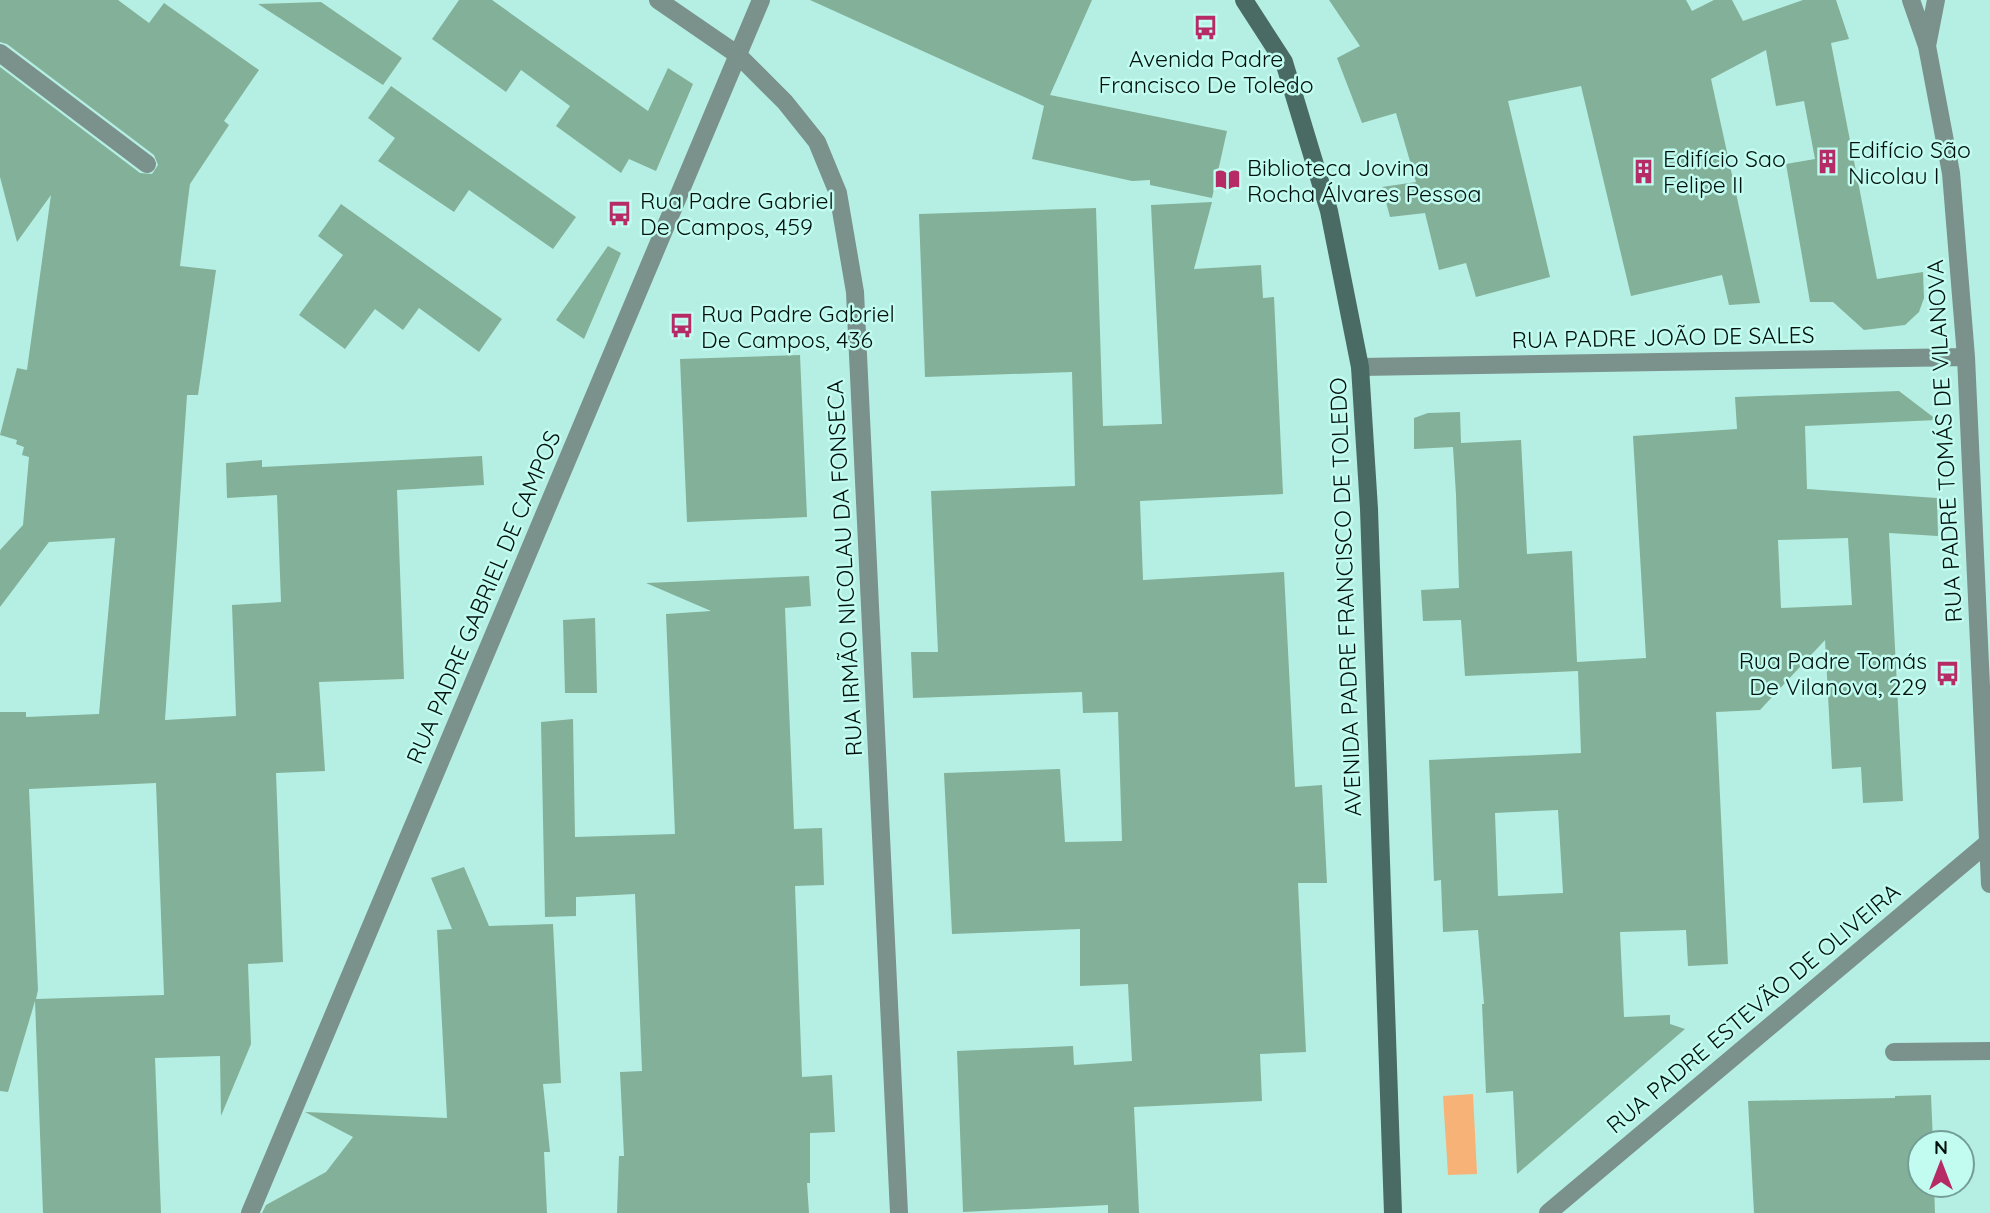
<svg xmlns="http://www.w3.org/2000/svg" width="1990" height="1213" font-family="Quicksand,sans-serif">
	<rect width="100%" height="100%" fill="#b5efe3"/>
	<path fill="#f7b278" d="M 1473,1094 L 1477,1174 L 1448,1175 L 1443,1096 Z"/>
	<path fill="#83b098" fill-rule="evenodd" d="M 0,0 L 118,0 L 149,23 L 164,3 L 259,70 L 224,121 L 229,125 L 190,184 L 188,199 L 180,266 L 216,270 L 198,395 L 187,395 L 165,720 L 236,716 L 232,605 L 281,602 L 277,495 L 227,498 L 226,463 L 262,460 L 262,467 L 482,456 L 484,485 L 397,490 L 404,679 L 319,682 L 325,771 L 276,773 L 283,962 L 248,964 L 251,1044 L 221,1116 L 220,1056 L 155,1058 L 161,1213 L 43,1213 L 35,1001 L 8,1092 L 0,1091 L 0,712 L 26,712 L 26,717 L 99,714 L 115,538 L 49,542 L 0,607 L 0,550 L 23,525 L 29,457 L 22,455 L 24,447 L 16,444 L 17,440 L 0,435 L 17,368 L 27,370 L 51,195 L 17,242 L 0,177 L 0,67 L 140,173 L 152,174 L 158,165 L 154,155 L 7,44 L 0,42 ZM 156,783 L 164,995 L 36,999 L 38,990 L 29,789 Z
		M 459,0 L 492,0 L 648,111 L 668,68 L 693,84 L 656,171 L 629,159 L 621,173 L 556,126 L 570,106 L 521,70 L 506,92 L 432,39 Z
		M 810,0 L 1092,0 L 1050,95 L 1227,131 L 1212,198 L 1150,185 L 1150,180 L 1132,181 L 1032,159 L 1044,106 Z
		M 1329,0 L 1686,0 L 1692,11 L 1714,0 L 1732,0 L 1743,21 L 1803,0 L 1836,0 L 1849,39 L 1831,43 L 1877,279 L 1923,272 L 1924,298 L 1919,312 L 1905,325 L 1864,330 L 1833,302 L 1810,302 L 1786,164 L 1815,159 L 1804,101 L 1776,106 L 1766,50 L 1711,79 L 1760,303 L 1729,305 L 1722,275 L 1631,296 L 1581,86 L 1508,101 L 1550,277 L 1476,297 L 1466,263 L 1439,270 L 1425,213 L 1390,217 L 1382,187 L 1416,182 L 1396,113 L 1362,123 L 1337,58 L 1360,46 Z
		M 321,2 L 402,58 L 383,85 L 258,4 Z
		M 391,86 L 576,217 L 553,249 L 469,190 L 454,212 L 378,161 L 395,138 L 368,118 Z
		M 1212,202 L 1194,269 L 1261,265 L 1263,298 L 1274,297 L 1283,494 L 1140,501 L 1143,580 L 1284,572 L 1295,787 L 1322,785 L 1327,883 L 1298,883 L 1306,1052 L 1260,1054 L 1262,1101 L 1134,1107 L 1139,1213 L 1108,1213 L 1108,1205 L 963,1212 L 957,1051 L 1073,1046 L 1074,1065 L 1132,1061 L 1128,984 L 1080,986 L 1080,929 L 952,934 L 944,773 L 1060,769 L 1065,842 L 1122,841 L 1118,712 L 1083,713 L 1082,692 L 913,698 L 911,652 L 938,652 L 931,491 L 1075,486 L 1072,372 L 925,377 L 919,214 L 1096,208 L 1103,426 L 1162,424 L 1151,205 Z
		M 341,204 L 502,319 L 479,352 L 419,308 L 403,330 L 375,309 L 345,349 L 299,315 L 343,255 L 318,236 Z
		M 608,246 L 621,253 L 584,339 L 556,320 Z
		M 800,355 L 807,517 L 687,522 L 680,359 Z
		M 1899,391 L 1937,420 L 1805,426 L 1807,489 L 1937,498 L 1938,536 L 1889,533 L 1903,801 L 1863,803 L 1861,767 L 1832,769 L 1825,640 L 1760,710 L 1716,712 L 1728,964 L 1688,966 L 1686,930 L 1620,932 L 1624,1017 L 1670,1015 L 1670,1024 L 1685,1029 L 1517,1174 L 1513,1091 L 1486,1093 L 1482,1004 L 1484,1004 L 1478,930 L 1443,932 L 1441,880 L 1434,881 L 1429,760 L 1581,753 L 1578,671 L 1465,676 L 1461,620 L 1423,621 L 1421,590 L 1459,588 L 1456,495 L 1453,447 L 1414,449 L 1414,418 L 1428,413 L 1460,412 L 1461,443 L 1521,440 L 1527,554 L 1572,551 L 1577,662 L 1646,658 L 1633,436 L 1737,429 L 1735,397 ZM 1848,538 L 1852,605 L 1781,608 L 1778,540 ZM 1558,810 L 1563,893 L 1498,896 L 1495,813 Z
		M 809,576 L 811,606 L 785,608 L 794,829 L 822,828 L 824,885 L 795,886 L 802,1077 L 832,1075 L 835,1132 L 810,1133 L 810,1183 L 807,1183 L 809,1213 L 617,1213 L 619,1156 L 624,1156 L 620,1072 L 642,1071 L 635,894 L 576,897 L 576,916 L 545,917 L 541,722 L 573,719 L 575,837 L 675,834 L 666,614 L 711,611 L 646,583 Z
		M 595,618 L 597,693 L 565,693 L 563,620 Z
		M 464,867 L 489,926 L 553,924 L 561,1083 L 543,1084 L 550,1152 L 544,1152 L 547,1213 L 262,1213 L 266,1205 L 326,1172 L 353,1137 L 305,1112 L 447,1118 L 437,930 L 452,929 L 431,878 Z
		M 1931,1095 L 1933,1143 L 1920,1143 L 1920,1185 L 1934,1185 L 1935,1213 L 1754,1213 L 1748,1101 L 1895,1098 L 1895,1096 Z"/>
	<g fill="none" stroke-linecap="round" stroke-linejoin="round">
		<path stroke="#7a918c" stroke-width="18" d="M 1894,1052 L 1990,1051"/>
		<path stroke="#7a918c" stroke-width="18" d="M 658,0 L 738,55 L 785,102 L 817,142 L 838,193 L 855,292 L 899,1213
			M 1911,0 L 1927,46 L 1951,173 L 1966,357 L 1990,884
			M 1927,46 L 1936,0
			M 0,53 L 147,164
			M 1360,367 L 1966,357
			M 250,1213 L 761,0
			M 1548,1213 L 1990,841"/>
		<path stroke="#496b64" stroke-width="18" d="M 1244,0 L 1284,62 L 1329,211 L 1360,367 L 1369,509 L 1393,1213"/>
	</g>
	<defs>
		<symbol id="bus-bare" viewBox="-9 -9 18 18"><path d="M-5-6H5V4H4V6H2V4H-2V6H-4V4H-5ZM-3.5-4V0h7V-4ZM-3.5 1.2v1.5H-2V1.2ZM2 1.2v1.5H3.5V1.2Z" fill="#b62b65" stroke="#c2fcf0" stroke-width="2.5" paint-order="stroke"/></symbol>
		<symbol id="building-bare" viewBox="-9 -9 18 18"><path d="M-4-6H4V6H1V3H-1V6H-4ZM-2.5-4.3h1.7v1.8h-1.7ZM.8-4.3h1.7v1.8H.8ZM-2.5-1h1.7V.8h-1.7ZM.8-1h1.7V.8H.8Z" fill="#b62b65" stroke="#c2fcf0" stroke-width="2.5" paint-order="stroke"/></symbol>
		<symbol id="library-bare" viewBox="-9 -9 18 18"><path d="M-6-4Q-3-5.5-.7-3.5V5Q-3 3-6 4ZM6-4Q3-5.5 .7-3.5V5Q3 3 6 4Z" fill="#b62b65" stroke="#c2fcf0" stroke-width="2.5" paint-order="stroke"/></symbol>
	</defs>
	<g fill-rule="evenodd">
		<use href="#bus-bare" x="1188" y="10" width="35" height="35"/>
		<use href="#building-bare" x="1810" y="144" width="35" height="35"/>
		<use href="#building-bare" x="1626" y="154" width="35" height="35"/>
		<use href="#library-bare" x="1210" y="162" width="35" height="35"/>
		<use href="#bus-bare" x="602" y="196" width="35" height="35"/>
		<use href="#bus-bare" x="664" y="308" width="35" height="35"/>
		<use href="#bus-bare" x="1930" y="656" width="35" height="35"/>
	</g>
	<g text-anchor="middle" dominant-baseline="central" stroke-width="5" stroke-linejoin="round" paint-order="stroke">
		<g font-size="23" fill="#00110d" stroke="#c2fcf0" text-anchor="start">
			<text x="1206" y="58" text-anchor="middle">Avenida Padre<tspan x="1206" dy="26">Francisco De Toledo</tspan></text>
			<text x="1848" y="149">Edifício São<tspan x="1848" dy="26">Nicolau I</tspan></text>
			<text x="1663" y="158">Edifício Sao<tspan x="1663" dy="26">Felipe II</tspan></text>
			<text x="1247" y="167">Biblioteca Jovina<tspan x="1247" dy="26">Rocha Álvares Pessoa</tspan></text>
			<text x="640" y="200">Rua Padre Gabriel<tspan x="640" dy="26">De Campos, 459</tspan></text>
			<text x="701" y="313">Rua Padre Gabriel<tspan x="701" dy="26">De Campos, 436</tspan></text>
			<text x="1927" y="660" text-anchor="end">Rua Padre Tomás<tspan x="1927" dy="26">De Vilanova, 229</tspan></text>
		</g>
		<g font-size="23" fill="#00110d" stroke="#c2fcf0">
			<text transform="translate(1663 337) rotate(-1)">RUA PADRE JOÃO DE SALES</text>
			<text transform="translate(1944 441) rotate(-93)">RUA PADRE TOMÁS DE VILANOVA</text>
			<text transform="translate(844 568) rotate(-93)">RUA IRMÃO NICOLAU DA FONSECA</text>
			<text transform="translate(483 597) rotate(-67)">RUA PADRE GABRIEL DE CAMPOS</text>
			<text transform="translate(1345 597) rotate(-92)">AVENIDA PADRE FRANCISCO DE TOLEDO</text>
			<text transform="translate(1753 1008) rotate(-40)">RUA PADRE ESTEVÃO DE OLIVEIRA</text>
		</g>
	</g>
	<g transform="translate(1941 1164)"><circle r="33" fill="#c2fcf0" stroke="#749e95" stroke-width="2"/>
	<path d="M0-5L12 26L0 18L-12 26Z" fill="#b62b65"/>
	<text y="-10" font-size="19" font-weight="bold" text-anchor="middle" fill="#00110d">N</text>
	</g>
</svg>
